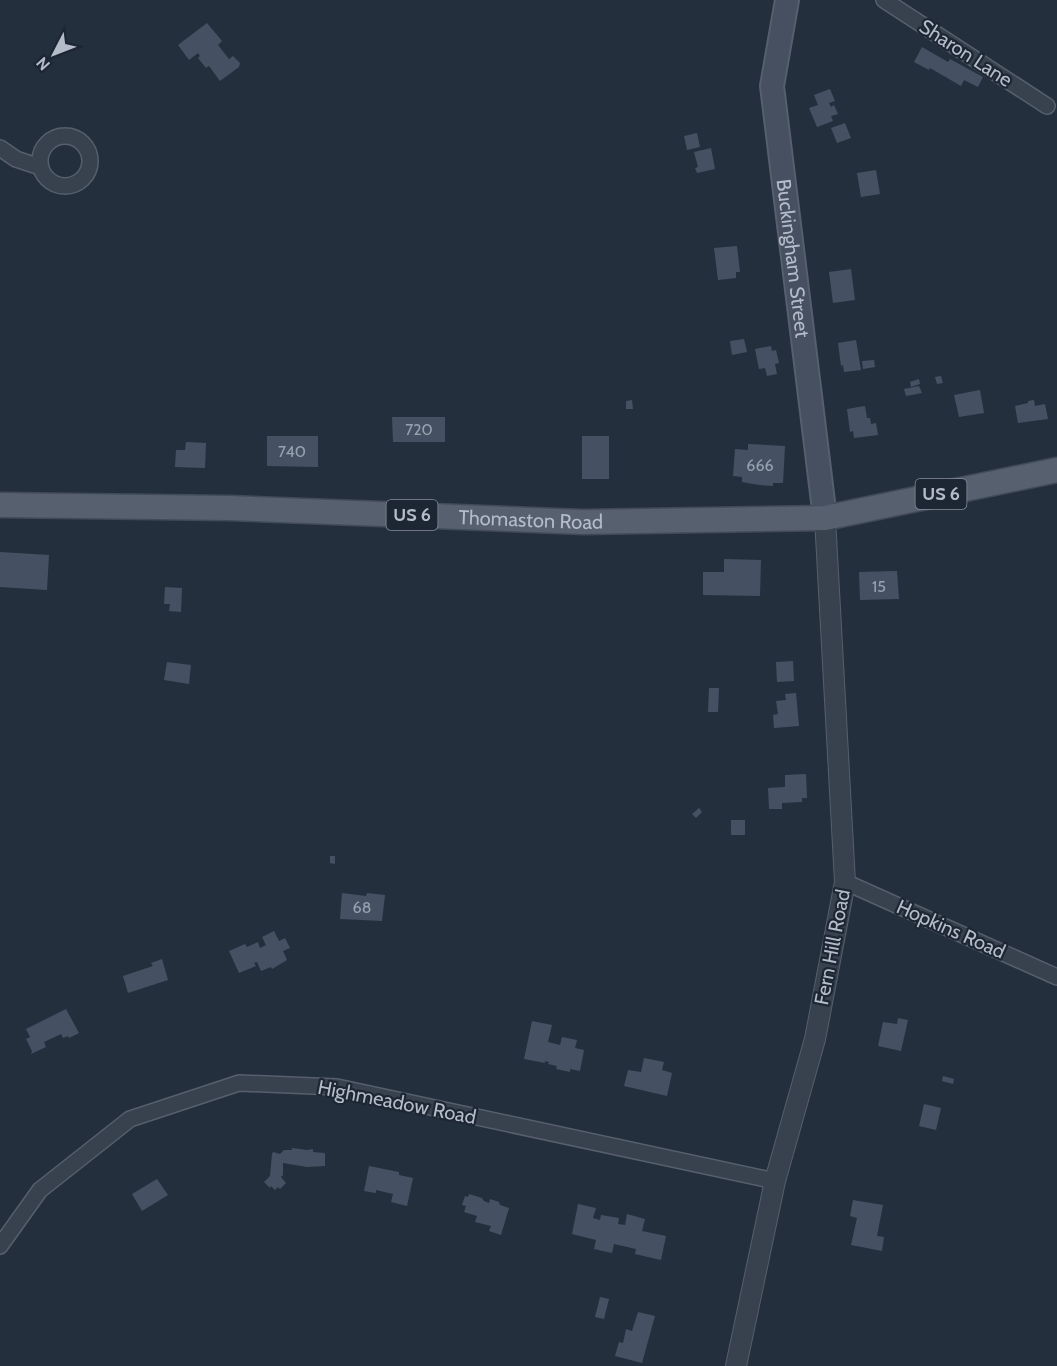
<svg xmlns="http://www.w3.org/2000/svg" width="1057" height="1366" font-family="Cabin,sans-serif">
	<rect width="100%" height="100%" fill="#242f3e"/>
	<path fill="#455162" d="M 207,23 L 222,41 L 218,45 L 229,59 L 233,56 L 240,63 L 239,67 L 220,81 L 209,66 L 206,68 L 198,58 L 200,56 L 198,53 L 189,60 L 178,45 Z
		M 922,47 L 948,62 L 950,59 L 983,77 L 978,87 L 964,80 L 961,86 L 930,68 L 929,70 L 914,62 Z
		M 830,89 L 835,101 L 829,103 L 831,107 L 834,105 L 838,114 L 831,116 L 833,121 L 817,127 L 809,108 L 818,105 L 814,95 Z
		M 845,123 L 851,138 L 837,143 L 831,128 Z
		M 697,133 L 700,147 L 687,150 L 684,136 Z
		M 711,148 L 715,169 L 697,173 L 695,168 L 698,167 L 694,152 Z
		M 876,170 L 880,194 L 861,197 L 857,173 Z
		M 737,246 L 740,272 L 736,272 L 736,278 L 718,280 L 714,248 Z
		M 851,269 L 855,300 L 833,303 L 829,272 Z
		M 744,339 L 747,352 L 732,355 L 730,341 Z
		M 856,340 L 861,370 L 844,372 L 843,365 L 841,366 L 838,343 Z
		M 771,346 L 772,351 L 776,350 L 779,363 L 775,364 L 777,374 L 767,376 L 765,368 L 759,369 L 755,349 Z
		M 874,360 L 875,367 L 863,369 L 862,361 Z
		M 941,376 L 943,383 L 937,384 L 935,377 Z
		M 919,379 L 920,384 L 911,387 L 910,382 Z
		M 919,386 L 922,393 L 906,396 L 904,389 Z
		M 980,390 L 984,413 L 959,417 L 954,395 Z
		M 632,400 L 633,409 L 626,409 L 626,401 Z
		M 1034,400 L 1035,406 L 1045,404 L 1048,419 L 1018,423 L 1015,406 L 1028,403 L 1028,401 Z
		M 865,406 L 867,418 L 870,418 L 871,424 L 876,423 L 878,435 L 854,438 L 853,431 L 850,432 L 847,409 Z
		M 392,417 L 445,417 L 445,442 L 393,442 Z
		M 267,436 L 318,436 L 318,467 L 267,466 Z
		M 582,436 L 609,436 L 609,479 L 582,479 Z
		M 186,442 L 206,443 L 205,468 L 175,467 L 176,450 L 185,450 Z
		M 748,444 L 785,446 L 783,483 L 773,483 L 773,486 L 759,485 L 742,482 L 742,477 L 733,476 L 735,449 L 748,450 Z
		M 0,552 L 49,555 L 47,590 L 0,587 Z
		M 724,559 L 761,560 L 760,596 L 703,595 L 703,572 L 724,572 Z
		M 897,571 L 899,599 L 860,600 L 859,572 Z
		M 165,587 L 182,588 L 181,612 L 169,611 L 170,604 L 164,604 Z
		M 793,661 L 794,681 L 777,682 L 776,662 Z
		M 167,662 L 191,665 L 189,684 L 164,680 Z
		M 709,688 L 719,688 L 718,712 L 708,712 Z
		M 796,693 L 799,726 L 774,728 L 773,715 L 778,714 L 776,701 L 786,700 L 785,694 Z
		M 806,774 L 807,798 L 802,798 L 802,802 L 782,803 L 782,809 L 769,809 L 768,788 L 785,787 L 785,775 Z
		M 699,808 L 702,812 L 696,818 L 692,814 Z
		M 731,820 L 745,820 L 745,835 L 731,835 Z
		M 330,856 L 335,856 L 335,864 L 330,863 Z
		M 342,893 L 366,896 L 367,893 L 385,895 L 382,921 L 340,919 Z
		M 274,931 L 279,941 L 285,938 L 290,948 L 283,951 L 287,960 L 272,969 L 271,967 L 261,971 L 257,962 L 254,963 L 256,966 L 239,973 L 229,951 L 245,944 L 247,947 L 258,942 L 260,948 L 266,945 L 262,937 Z
		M 162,959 L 168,980 L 128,993 L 123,976 L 153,966 L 151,963 Z
		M 66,1009 L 79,1033 L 69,1038 L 68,1036 L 63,1038 L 61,1034 L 44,1042 L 46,1047 L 31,1054 L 32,1051 L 26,1039 L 30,1037 L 26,1029 Z
		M 898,1018 L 908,1020 L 901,1051 L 878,1046 L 883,1022 L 897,1024 Z
		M 532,1021 L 552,1025 L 548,1042 L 560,1045 L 562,1037 L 577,1040 L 575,1048 L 584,1050 L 580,1071 L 570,1069 L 570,1072 L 556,1069 L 557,1066 L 548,1064 L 549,1062 L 545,1061 L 545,1063 L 524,1059 Z
		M 644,1058 L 664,1062 L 662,1070 L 672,1073 L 667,1096 L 624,1086 L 628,1070 L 641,1072 Z
		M 943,1076 L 954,1079 L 953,1084 L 942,1081 Z
		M 924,1104 L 941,1108 L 936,1130 L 919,1126 Z
		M 292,1148 L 307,1150 L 313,1149 L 313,1152 L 325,1153 L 325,1166 L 307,1167 L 283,1163 L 283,1175 L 281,1177 L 286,1183 L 280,1189 L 278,1187 L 275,1190 L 271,1186 L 270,1188 L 264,1182 L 270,1176 L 272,1154 L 273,1152 L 280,1154 L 284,1150 L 292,1150 Z
		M 369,1166 L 399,1172 L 399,1175 L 413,1178 L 407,1206 L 391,1202 L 393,1194 L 376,1190 L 376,1193 L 364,1191 Z
		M 157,1179 L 168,1195 L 142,1211 L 132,1194 Z
		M 469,1194 L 482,1198 L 484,1201 L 489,1203 L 490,1199 L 499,1202 L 500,1205 L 509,1208 L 501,1235 L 489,1231 L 491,1226 L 475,1222 L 477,1216 L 464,1212 L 466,1206 L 462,1205 L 465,1196 L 468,1197 Z
		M 853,1200 L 883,1205 L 877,1236 L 884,1237 L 882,1251 L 851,1245 L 857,1218 L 850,1216 Z
		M 578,1204 L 596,1208 L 593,1218 L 600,1220 L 601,1215 L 619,1218 L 618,1224 L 625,1225 L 627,1214 L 645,1219 L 642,1231 L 666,1236 L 661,1260 L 635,1254 L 636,1249 L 614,1244 L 612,1253 L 594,1249 L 596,1240 L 572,1234 Z
		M 600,1297 L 609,1299 L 604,1319 L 595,1317 Z
		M 638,1312 L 655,1316 L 642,1363 L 615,1356 L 619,1342 L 623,1343 L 626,1329 L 632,1331 Z"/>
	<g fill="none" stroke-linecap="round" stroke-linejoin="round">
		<defs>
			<path id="minor" d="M 884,0 L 1047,106
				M40 161a25 25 0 1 1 50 0a25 25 0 1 1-50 0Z
				M 0,148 L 16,159 L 40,167
				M 845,882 L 1057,977
				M 0,1246 L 40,1190 L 130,1119 L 239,1083 L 337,1087 L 775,1181"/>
			<path id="tertiary" d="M 736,1366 L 775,1181 L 815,1039 L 845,882 L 825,518"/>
			<g id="secondary">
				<path id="s1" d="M 787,0 L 772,86 L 825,518"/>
			</g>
			<g id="primary">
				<path id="s2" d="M 0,505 L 229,508 L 583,522 L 825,518 L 1057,470"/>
			</g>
		</defs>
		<use href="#minor" stroke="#565f6c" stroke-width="18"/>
		<use href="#tertiary" stroke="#565f6c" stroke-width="22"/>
		<use href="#secondary" stroke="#565f6c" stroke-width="26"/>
		<use href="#primary" stroke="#414a57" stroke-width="27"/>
		<use href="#minor" stroke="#38414e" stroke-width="15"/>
		<use href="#tertiary" stroke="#38414e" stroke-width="20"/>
		<use href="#secondary" stroke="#465061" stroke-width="22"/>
		<use href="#primary" stroke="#56606e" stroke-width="24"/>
	</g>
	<g text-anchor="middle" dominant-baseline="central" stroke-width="4.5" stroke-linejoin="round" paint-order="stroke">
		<g font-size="16" fill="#98a1af">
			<text x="419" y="429">720</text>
			<text x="292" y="451">740</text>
			<text x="760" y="465">666</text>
			<text x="879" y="586">15</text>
			<text x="362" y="907">68</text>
		</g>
		<g fill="#1d2633" stroke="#878f9c" stroke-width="1.5">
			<rect x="915.5" y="479" width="51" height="30" rx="4.5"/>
			<rect x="386.5" y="500" width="51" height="30" rx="4.5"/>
		</g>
		<g font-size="18" font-weight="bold" fill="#b4bcc9">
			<text x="941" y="494">US 6</text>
			<text x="412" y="515">US 6</text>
		</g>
		<g font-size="20" fill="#b4bcc9" stroke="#1d2633">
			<text transform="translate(966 53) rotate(33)">Sharon Lane</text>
			<text stroke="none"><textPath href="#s1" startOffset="261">Buckingham Street</textPath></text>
			<text stroke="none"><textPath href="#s2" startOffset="531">Thomaston Road</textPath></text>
			<text transform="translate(951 929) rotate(24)">Hopkins Road</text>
			<text transform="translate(832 947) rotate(-79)">Fern Hill Road</text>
			<text transform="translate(397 1102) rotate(11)">Highmeadow Road</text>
		</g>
	</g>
	<g transform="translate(54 54) rotate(228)" stroke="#1d2633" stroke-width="4.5" paint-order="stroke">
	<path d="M0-4.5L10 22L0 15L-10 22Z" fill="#b4bcc9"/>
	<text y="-9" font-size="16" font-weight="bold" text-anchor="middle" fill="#b4bcc9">N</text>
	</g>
</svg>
